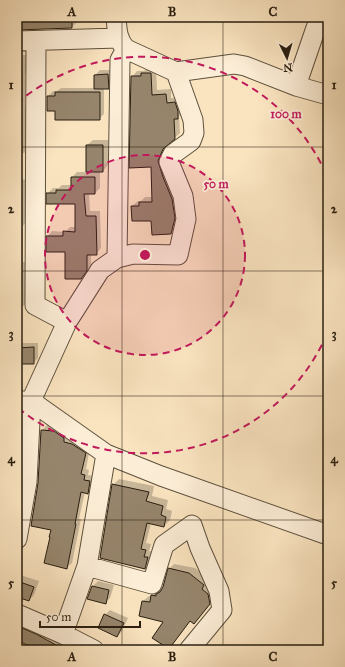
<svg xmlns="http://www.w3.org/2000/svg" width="345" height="667" font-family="'IM FELL Great Primer',serif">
	<rect width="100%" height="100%" fill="#fae4c0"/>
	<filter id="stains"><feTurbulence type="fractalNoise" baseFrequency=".005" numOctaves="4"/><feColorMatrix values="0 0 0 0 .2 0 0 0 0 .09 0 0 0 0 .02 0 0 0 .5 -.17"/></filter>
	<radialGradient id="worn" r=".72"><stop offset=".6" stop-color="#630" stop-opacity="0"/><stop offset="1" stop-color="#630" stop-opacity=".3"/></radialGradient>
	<path fill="#0003" d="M 17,17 L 79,17 L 79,20 L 72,27 L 17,29 Z
		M 17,55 L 30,55 L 30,69 L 25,74 L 25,106 L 29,106 L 29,148 L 24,153 L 17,153 Z
		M 147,68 L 156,68 L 157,90 L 171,89 L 171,98 L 180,98 L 183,113 L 179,116 L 180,133 L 168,144 L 163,155 L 177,193 L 176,228 L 171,233 L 132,206 L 138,201 L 141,201 L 145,197 L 153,197 L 152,166 L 132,77 L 137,71 L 144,71 Z
		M 100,70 L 113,70 L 113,83 L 108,88 L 104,88 L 104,114 L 99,119 L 56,110 L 48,96 L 53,91 L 57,91 L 61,88 L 95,88 L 95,75 Z
		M 93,140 L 108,140 L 108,165 L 103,171 L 100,171 L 100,188 L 95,193 L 89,193 L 90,211 L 100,211 L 101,248 L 96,254 L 91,254 L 91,265 L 81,278 L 66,251 L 47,237 L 52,231 L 65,232 L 70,227 L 76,227 L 76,203 L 47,194 L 53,188 L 59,188 L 62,185 L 72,185 L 72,177 L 77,172 L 87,172 L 87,145 Z
		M 29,179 L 29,195 L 25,199 L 25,223 L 23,226 L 23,262 L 26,262 L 26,303 L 22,307 L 22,343 L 38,343 L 38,358 L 33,363 L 17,363 L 17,180 Z
		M 17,406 L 24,407 L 17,497 Z
		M 47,425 L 60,426 L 90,448 L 86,469 L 89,470 L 88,475 L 95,476 L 93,487 L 88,493 L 85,492 L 79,519 L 81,519 L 72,563 L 66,568 L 52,530 L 39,483 L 42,430 Z
		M 119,479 L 154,486 L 152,496 L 168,500 L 166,509 L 172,511 L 170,520 L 164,526 L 151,523 L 146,543 L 151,544 L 149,551 L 154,552 L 151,562 L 145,568 L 113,485 Z
		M 174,564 L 195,568 L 209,579 L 215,598 L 194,623 L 190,620 L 169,648 L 165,622 L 140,616 L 143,601 L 149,596 L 152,597 L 157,590 L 160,591 L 163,589 L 169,569 Z
		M 17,574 L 39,581 L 34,595 L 29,600 L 17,596 Z
		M 98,581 L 114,585 L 110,598 L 105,603 L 93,586 Z
		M 110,610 L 128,618 L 122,631 L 117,636 L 105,615 Z
		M 17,624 L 78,650 L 31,650 L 33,647 L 23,636 L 17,633 Z"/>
	<path fill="#96856c" stroke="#291e10" d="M 17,17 L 72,17 L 72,28 L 17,30 Z
		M 141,73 L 151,73 L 152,95 L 166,94 L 167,103 L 175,102 L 178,111 L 178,119 L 174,119 L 175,139 L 163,149 L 158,161 L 163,177 L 172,199 L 175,218 L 171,234 L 152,235 L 151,221 L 132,221 L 131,206 L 139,206 L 139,202 L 152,202 L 151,167 L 129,168 L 131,76 L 141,76 Z
		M 108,74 L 109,89 L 94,89 L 94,75 Z
		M 55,92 L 100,92 L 100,120 L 55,120 L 55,111 L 47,111 L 47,96 L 55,96 Z
		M 86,145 L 103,145 L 103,172 L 86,172 Z
		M 71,177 L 95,177 L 95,194 L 84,194 L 86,216 L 96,216 L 97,255 L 87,255 L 87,271 L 81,279 L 65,279 L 65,252 L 46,252 L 46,236 L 63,236 L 63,231 L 75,232 L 75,204 L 46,204 L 46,193 L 56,193 L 56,190 L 71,190 Z
		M 34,347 L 34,364 L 17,364 L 17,348 Z
		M 41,430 L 54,431 L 64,438 L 64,442 L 72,444 L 86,453 L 81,474 L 85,475 L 84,480 L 90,481 L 88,494 L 81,492 L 75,524 L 76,524 L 67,569 L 44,563 L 50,537 L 49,537 L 51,530 L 31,526 L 38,483 Z
		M 112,484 L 149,492 L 146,501 L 163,506 L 161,515 L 166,517 L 164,527 L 147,523 L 141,549 L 146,550 L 144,557 L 148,557 L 145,569 L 100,558 Z
		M 168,568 L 189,573 L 204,585 L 202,589 L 208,594 L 210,604 L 194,624 L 190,621 L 169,649 L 152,638 L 163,622 L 139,616 L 142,601 L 150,602 L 151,595 L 156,596 L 156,594 L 160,592 L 163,587 Z
		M 20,582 L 34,587 L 29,601 L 17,597 Z
		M 92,586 L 109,590 L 106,604 L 87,599 Z
		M 104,614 L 124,623 L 117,637 L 98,628 Z
		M 17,626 L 36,634 L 65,650 L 37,650 L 19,641 L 21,636 L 17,634 Z"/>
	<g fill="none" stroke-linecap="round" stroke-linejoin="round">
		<defs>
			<path id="minor" d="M 116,17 C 117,29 117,40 126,49 L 176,72 L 234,64 L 245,66 L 296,86 L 328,95
				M 17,41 L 118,38
				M 36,41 L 35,305 L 67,322
				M 296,86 L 319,19 L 319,17
				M 117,258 L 120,60 L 126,49
				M 17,401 L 31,401 L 106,454 L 161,476 L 328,535
				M 17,539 L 27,482 L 31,401 L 67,322 L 100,270 L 117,258 L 133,254 L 178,255 L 186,219 L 183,196 L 169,162 L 173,154 L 191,141 L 194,133 L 193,120 L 176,72
				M 87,566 L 152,584 L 164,545 L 192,525 L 200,548 L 219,591 L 222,610 L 189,650
				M 17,614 L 63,634 L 94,650
				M 63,634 L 87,566 L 106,454"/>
		</defs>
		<use href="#minor" stroke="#5d503c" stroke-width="21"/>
		<use href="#minor" stroke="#fcedd6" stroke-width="19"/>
	</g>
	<path fill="none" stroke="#291e10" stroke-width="1" stroke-opacity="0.55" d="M 122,17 L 122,650M 223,17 L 223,650M 17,147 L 328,147M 17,271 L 328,271M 17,396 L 328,396M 17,520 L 328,520"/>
	<circle cx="145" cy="255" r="100" fill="#c2185b" fill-opacity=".12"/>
	<g fill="none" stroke="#c2185b" stroke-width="2" stroke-dasharray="7 5">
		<circle cx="145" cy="255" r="100"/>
		<path d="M327 334A199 199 0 0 1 17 407M17 103A199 199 0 0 1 327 176"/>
	</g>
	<circle cx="145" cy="255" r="6" fill="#c2185b" stroke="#fcedd6" stroke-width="2"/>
	<g font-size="12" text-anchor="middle" font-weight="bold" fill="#c2185b" stroke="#fcedd6" stroke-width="3.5" stroke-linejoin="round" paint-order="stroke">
		<text x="286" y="118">100 m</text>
		<text x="216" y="188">50 m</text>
	</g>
	<rect width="345" height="667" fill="none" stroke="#fae4c0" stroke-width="44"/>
	<g transform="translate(287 58) rotate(175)" stroke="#fcedd6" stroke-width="3" paint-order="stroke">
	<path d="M0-3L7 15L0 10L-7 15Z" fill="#291e10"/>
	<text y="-6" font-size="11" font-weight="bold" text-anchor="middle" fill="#291e10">N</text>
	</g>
	<path d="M40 621v6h100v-6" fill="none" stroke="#291e10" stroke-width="2"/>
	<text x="46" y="621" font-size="12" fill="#291e10" stroke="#fcedd6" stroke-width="3" paint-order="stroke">50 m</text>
	<rect x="22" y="22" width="301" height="623" fill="none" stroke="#291e10" stroke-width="1.5"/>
	<g font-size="13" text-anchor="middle" font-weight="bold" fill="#291e10">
		<text x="72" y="16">A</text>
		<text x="172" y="16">B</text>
		<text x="273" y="16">C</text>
		<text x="11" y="89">1</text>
		<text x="334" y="89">1</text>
		<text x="11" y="213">2</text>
		<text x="334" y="213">2</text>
		<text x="11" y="338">3</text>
		<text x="334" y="338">3</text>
		<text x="11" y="463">4</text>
		<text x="334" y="463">4</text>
		<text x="11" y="587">5</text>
		<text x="334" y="587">5</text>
		<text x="72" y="661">A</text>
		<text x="172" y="661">B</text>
		<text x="273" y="661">C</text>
	</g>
	<rect width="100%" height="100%" filter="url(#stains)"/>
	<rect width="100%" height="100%" fill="url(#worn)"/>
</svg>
